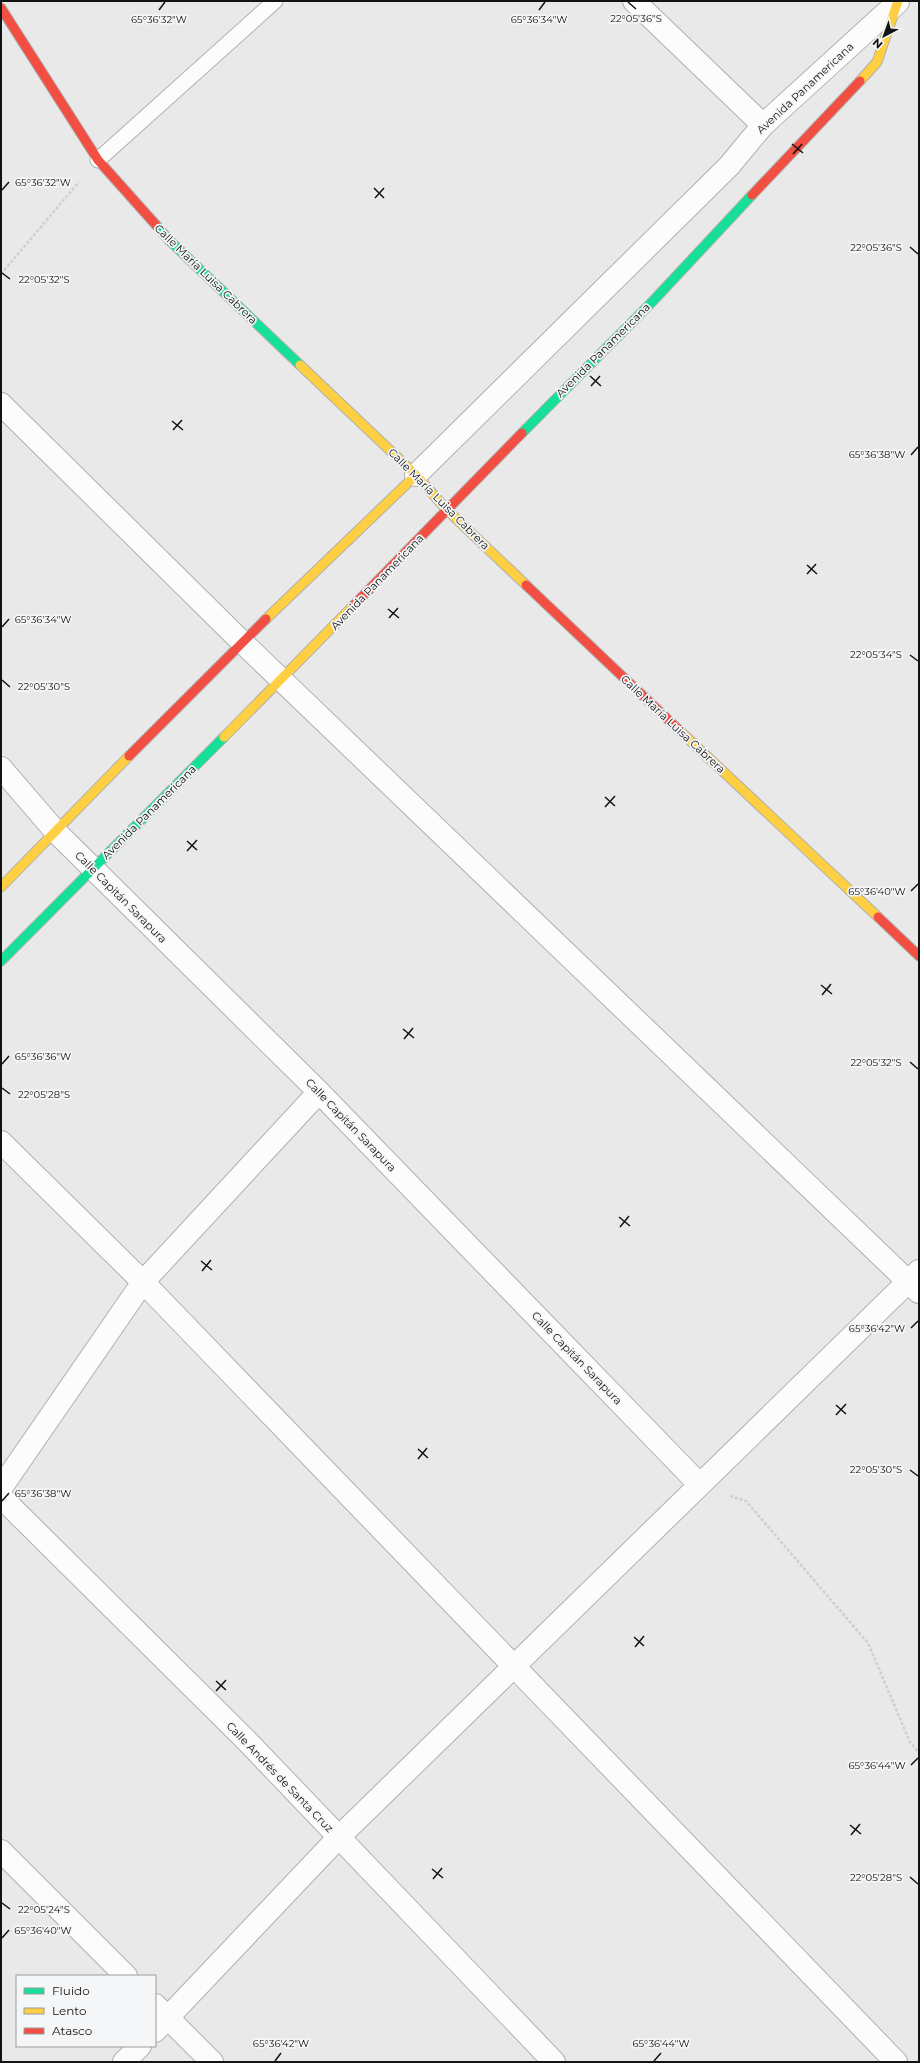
<svg xmlns="http://www.w3.org/2000/svg" width="920" height="2063" font-family="Montserrat,sans-serif">
	<rect width="100%" height="100%" fill="#e9e9e9"/>
	<g fill="none" stroke-linecap="round" stroke-linejoin="round">
		<defs>
			<path id="lane" d="M 98,160 L 275,1"/>
			<path id="street" d="M 634,1 L 763,125
				M 1,404 L 242,642 L 919,1292
				M 416,475 L 729,166 L 763,125 L 898,2
				M 1,768 L 56,832 L 319,1092 L 700,1485
				M 1,1142 L 143,1282 L 896,2062
				M 1,1488 L 143,1282 L 319,1092
				M 1,1497 L 247,1741 L 554,2062
				M 1,1851 L 126,1976
				M 155,2005 L 212,2062
				M 155,2031 L 339,1837 L 919,1271
				M 124,2062 L 140,2046"/>
			<path id="fast" d="M 156,225 L 169,240 L 300,365
				M 522,433 L 653,301 L 752,195
				M 1,961 L 224,737"/>
			<path id="slow" d="M 860,81 L 877,62 L 898,1
				M 300,365 L 416,475 L 446,509 L 526,585
				M 266,619 L 416,475
				M 680,731 L 878,917
				M 224,737 L 354,605
				M 1,887 L 129,756"/>
			<path id="jam" d="M 1,8 L 98,160 L 156,225
				M 752,195 L 860,81
				M 526,585 L 680,731
				M 354,605 L 522,433
				M 129,756 L 266,619
				M 878,917 L 919,956"/>
		</defs>
		<use href="#lane" stroke="#b0b0b0" stroke-width="17"/>
		<use href="#street" stroke="#b0b0b0" stroke-width="24"/>
		<use href="#fast" stroke="#b0b0b0" stroke-width="11"/>
		<use href="#slow" stroke="#b0b0b0" stroke-width="11"/>
		<use href="#jam" stroke="#b0b0b0" stroke-width="11"/>
		<path stroke="#cecfcf" stroke-width="2.5" stroke-dasharray="3 2" stroke-linecap="butt" d="M 1,274 L 79,182
			M 730,1496 L 746,1501 L 868,1643 L 910,1742 L 919,1753"/>
		<use href="#lane" stroke="#fcfcfc" stroke-width="15"/>
		<use href="#street" stroke="#fcfcfc" stroke-width="22"/>
		<use href="#fast" stroke="#16e098" stroke-width="9"/>
		<use href="#slow" stroke="#ffcf43" stroke-width="9"/>
		<use href="#jam" stroke="#f24e42" stroke-width="9"/>
	</g>
	<path fill="none" stroke="#121313" stroke-width="1.5" d="M 628,2 L 636,9M 159,10 L 165,2M 539,10 L 545,2M 792,144 L 803,153M 793,154 L 802,144M 374,188 L 384,198M 2,190 L 9,182M 375,198 L 384,188M 910,247 L 918,254M 2,273 L 10,279M 590,376 L 601,386M 591,386 L 600,376M 172,421 L 183,430M 173,430 L 182,420M 911,455 L 918,447M 807,565 L 817,574M 807,574 L 816,564M 388,609 L 399,618M 389,618 L 398,608M 2,627 L 9,619M 910,655 L 918,661M 2,680 L 10,687M 605,797 L 615,806M 605,807 L 615,796M 187,841 L 197,850M 187,851 L 197,840M 911,891 L 918,884M 821,985 L 832,994M 822,995 L 831,984M 403,1029 L 414,1038M 404,1039 L 413,1028M 910,1062 L 918,1069M 2,1064 L 9,1056M 2,1088 L 10,1094M 619,1217 L 630,1226M 620,1227 L 629,1216M 201,1261 L 212,1270M 202,1271 L 211,1260M 911,1328 L 918,1321M 836,1405 L 846,1414M 836,1415 L 846,1404M 418,1449 L 428,1458M 418,1459 L 427,1448M 910,1470 L 918,1476M 2,1501 L 9,1493M 634,1637 L 644,1646M 635,1647 L 644,1636M 216,1681 L 226,1690M 216,1691 L 226,1680M 911,1765 L 918,1758M 850,1825 L 861,1834M 851,1835 L 860,1824M 432,1869 L 443,1878M 910,1877 L 918,1884M 433,1879 L 442,1868M 2,1903 L 10,1909M 2,1938 L 9,1930M 275,2061 L 281,2053M 654,2061 L 661,2053"/>
	<g text-anchor="middle" dominant-baseline="central" stroke-width="3.5" stroke-linejoin="round" paint-order="stroke">
		<g font-size="11" fill="#121313" stroke="#f5f6f8">
			<text transform="translate(805 88) rotate(-43)">Avenida Panamericana</text>
			<text transform="translate(206 274) rotate(44)">Calle María Luisa Cabrera</text>
			<text transform="translate(603 350) rotate(-45)">Avenida Panamericana</text>
			<text transform="translate(439 499) rotate(45)">Calle María Luisa Cabrera</text>
			<text transform="translate(377 582) rotate(-46)">Avenida Panamericana</text>
			<text transform="translate(673 724) rotate(43)">Calle María Luisa Cabrera</text>
			<text transform="translate(149 812) rotate(-45)">Avenida Panamericana</text>
			<text transform="translate(121 897) rotate(45)">Calle Capitán Sarapura</text>
			<text transform="translate(351 1125) rotate(46)">Calle Capitán Sarapura</text>
			<text transform="translate(577 1358) rotate(46)">Calle Capitán Sarapura</text>
			<text transform="translate(280 1777) rotate(46)">Calle Andrés de Santa Cruz</text>
		</g>
	</g>
	<g font-size="10" text-anchor="middle" fill="#121313" stroke="#f5f6f8" stroke-width="3.5" stroke-linejoin="round" paint-order="stroke">
		<text x="636" y="22">22°05'36"S</text>
		<text x="159" y="23">65°36'32"W</text>
		<text x="539" y="23">65°36'34"W</text>
		<text x="43" y="186">65°36'32"W</text>
		<text x="876" y="251">22°05'36"S</text>
		<text x="44" y="283">22°05'32"S</text>
		<text x="877" y="458">65°36'38"W</text>
		<text x="43" y="623">65°36'34"W</text>
		<text x="876" y="658">22°05'34"S</text>
		<text x="44" y="690">22°05'30"S</text>
		<text x="877" y="895">65°36'40"W</text>
		<text x="43" y="1060">65°36'36"W</text>
		<text x="876" y="1066">22°05'32"S</text>
		<text x="44" y="1098">22°05'28"S</text>
		<text x="877" y="1332">65°36'42"W</text>
		<text x="876" y="1473">22°05'30"S</text>
		<text x="43" y="1497">65°36'38"W</text>
		<text x="877" y="1769">65°36'44"W</text>
		<text x="876" y="1881">22°05'28"S</text>
		<text x="44" y="1913">22°05'24"S</text>
		<text x="43" y="1934">65°36'40"W</text>
		<text x="281" y="2047">65°36'42"W</text>
		<text x="661" y="2047">65°36'44"W</text>
	</g>
	<rect width="920" height="2063" fill="none" stroke="#121313" stroke-width="4"/>
	<rect x="16" y="1975" width="140" height="72" fill="#f5f6f8" stroke="#9a9b9c"/>
	<rect x="24" y="1988" width="20" height="6" fill="#16e098" stroke="#9a9b9c"/>
	<text x="52" y="1995" font-size="12" fill="#121313">Fluido</text>
	<rect x="24" y="2008" width="20" height="6" fill="#ffcf43" stroke="#9a9b9c"/>
	<text x="52" y="2015" font-size="12" fill="#121313">Lento</text>
	<rect x="24" y="2028" width="20" height="6" fill="#f24e42" stroke="#9a9b9c"/>
	<text x="52" y="2035" font-size="12" fill="#121313">Atasco</text>
	<g transform="translate(884 36) rotate(221)" stroke="#f5f6f8" stroke-width="3" paint-order="stroke">
	<path d="M0-3L7 15L0 10L-7 15Z" fill="#121313"/>
	<text y="-6" font-size="11" font-weight="bold" text-anchor="middle" fill="#121313">N</text>
	</g>
</svg>
